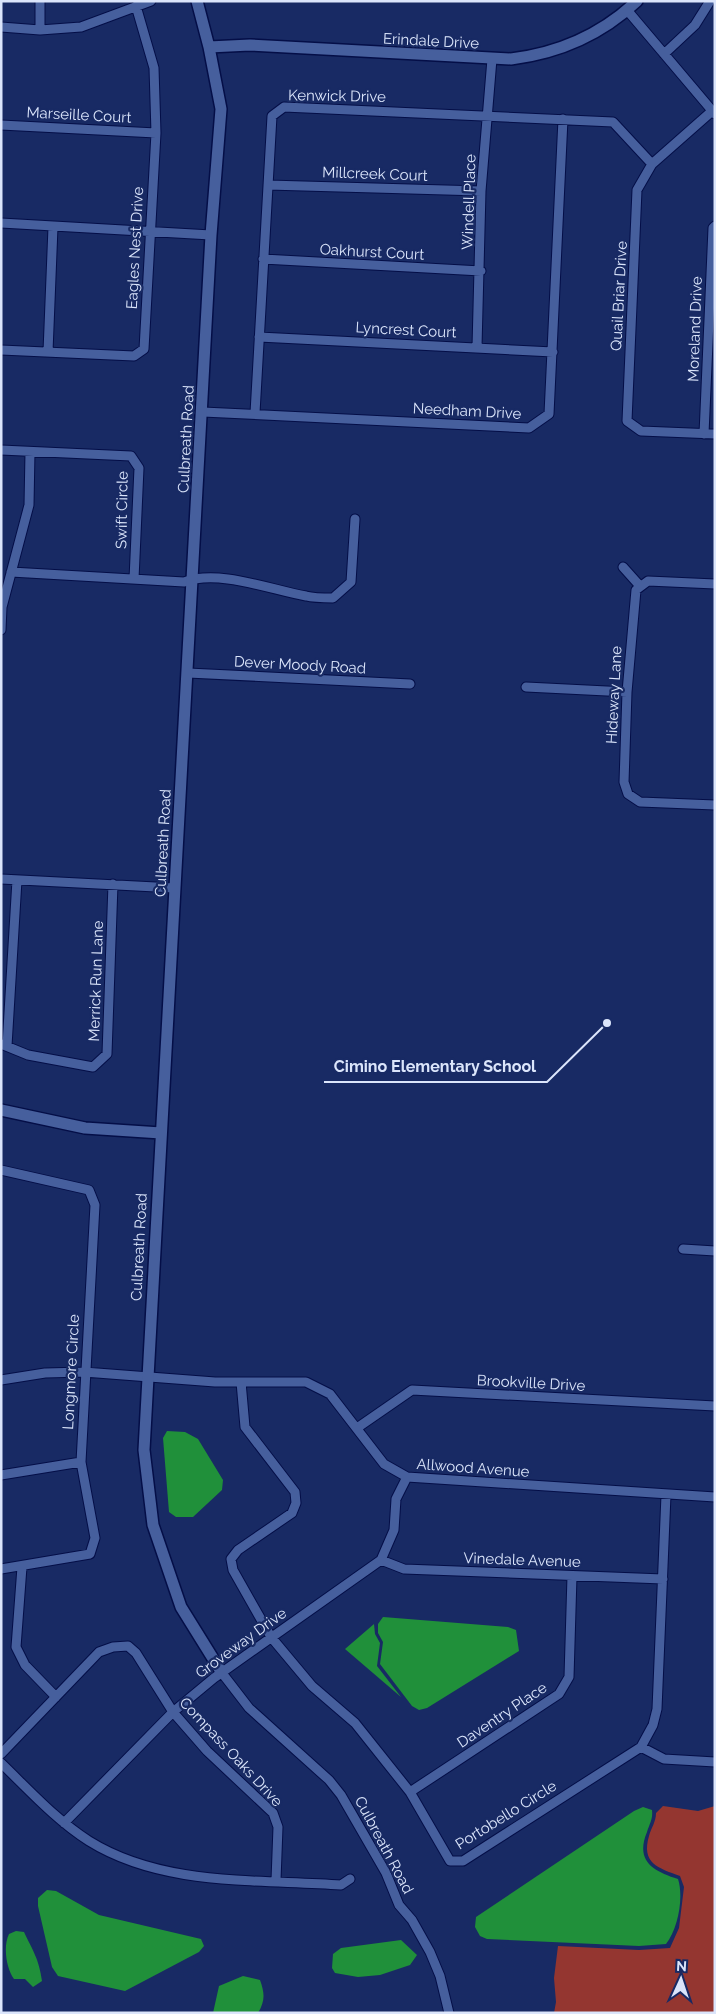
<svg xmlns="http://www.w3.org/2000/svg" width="716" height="2014" font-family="Raleway,sans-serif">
	<rect width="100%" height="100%" fill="#182a64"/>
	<path fill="#943630" d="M 663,1806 L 698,1811 L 715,1806 L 715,2013 L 554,2013 L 556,2002 L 554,1978 L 558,1946 L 639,1950 L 670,1948 L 679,1928 L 684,1887 L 680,1876 C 658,1868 641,1863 649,1836 C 651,1828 656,1822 656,1813 Z"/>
	<path fill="#20903a" d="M 167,1431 L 185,1432 L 198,1439 L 223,1480 L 222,1490 L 193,1517 L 176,1517 L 169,1512 L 163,1438 Z
		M 383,1617 L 508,1627 L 516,1630 L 519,1651 L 427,1708 L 419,1710 L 412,1706 L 380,1664 L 383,1642 L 378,1633 L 378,1624 Z
		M 374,1624 L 375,1634 L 380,1643 L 377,1666 L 401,1697 L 345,1649 Z
		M 643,1807 L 652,1810 C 653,1819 650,1823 647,1832 C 635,1861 653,1871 678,1879 C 684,1897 678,1929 666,1944 L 639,1946 L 487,1939 L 480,1936 L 475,1927 L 476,1917 L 634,1811 Z
		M 47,1890 L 56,1891 L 99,1915 L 201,1939 L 204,1946 L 199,1952 L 125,1991 L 58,1976 L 52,1967 L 38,1906 L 38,1898 Z
		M 16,1931 L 24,1932 C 33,1951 39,1959 42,1981 L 33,1987 L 25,1979 L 14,1979 C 6,1968 3,1946 9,1934 Z
		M 401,1940 L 417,1955 L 410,1965 L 380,1975 L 358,1977 L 335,1973 L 332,1968 L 333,1954 L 341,1948 Z
		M 243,1976 L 260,1980 C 265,1994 265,2001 258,2013 L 213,2013 L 219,1986 Z"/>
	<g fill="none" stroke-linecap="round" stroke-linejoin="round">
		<defs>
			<path id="minor" d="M 627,10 L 715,114
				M 1,27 L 40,30 L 81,27 L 151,1
				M 40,30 L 40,1
				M 664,54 L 695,25 L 710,1
				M 711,112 L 652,164 L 637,190 L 627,421 L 641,431 L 715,434
				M 1,125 L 156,133
				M 268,185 L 481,191
				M 1,223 L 211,235
				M 263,259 L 481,271
				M 259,337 L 553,352
				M 477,347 L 481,191 L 492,59
				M 1,350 L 134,356 L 144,349 L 156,133 L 154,68 L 136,6
				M 48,352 L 53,227
				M 203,412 L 529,428 L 549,414 L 563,119
				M 255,413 L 272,116 L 284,107 L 613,122 L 652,164
				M 704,434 L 713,228 L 715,226
				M 1,450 L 131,456 L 139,468 L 134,579
				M 623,567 L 640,586
				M 11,572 L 184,582 C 219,569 271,590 306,596 C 314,598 324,598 333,598 L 351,582 L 355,519
				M 715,584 L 648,581 L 636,590 L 627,692 L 624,782 L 628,794 L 640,802 L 715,805
				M 1,630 L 2,607 L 29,505 L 30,452
				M 188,673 L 410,684
				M 526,687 L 627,692
				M 1,879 L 175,888
				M 1,1044 L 28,1055 L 93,1067 L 107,1054 L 113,884
				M 7,1046 L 17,880
				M 1,1170 L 89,1190 L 95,1205 L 81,1462 L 95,1538 L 90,1554 L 1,1569
				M 683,1249 L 715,1251
				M 1,1380 L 45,1373 L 84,1372 L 215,1382 L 306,1382 L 330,1394 L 384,1464 L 407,1477 L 715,1497
				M 241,1382 L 245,1427 L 295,1492 L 296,1503 L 292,1513 L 238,1550 L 231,1559 L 233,1570 L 271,1637 L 312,1686 L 355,1723 L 410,1792 L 450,1861 L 463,1861 L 641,1747 L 653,1725 L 657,1709 L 666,1495
				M 357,1428 L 412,1390 L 715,1406
				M 1,1475 L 81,1462
				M 381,1560 L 404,1569 L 663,1579
				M 22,1567 L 16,1647 L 25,1665 L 56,1697
				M 222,1673 L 249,1708 L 329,1780 L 341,1795 L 386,1873 L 399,1905 L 412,1920 L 430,1952 L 440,1976 L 449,2013
				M 641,1747 L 664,1759 L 715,1762
				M 1,1754 L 99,1652 L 113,1647 L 128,1646 L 136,1653 L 173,1712 L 207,1751 L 273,1813 L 278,1827 L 276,1880
				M 1,1763 C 29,1790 56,1820 89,1841 C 163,1887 258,1879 341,1885 L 350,1879
				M 410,1792 L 559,1694 L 569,1677 L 572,1576
				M 64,1823 L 173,1712 L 214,1678 L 381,1560 L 394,1530 L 396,1499 L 407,1477"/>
			<path id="tertiary" d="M 197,1 L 209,47 L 221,109 L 211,235 L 144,1450 L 153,1525 L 181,1607 L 222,1673
				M 209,47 L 250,45 L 511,59 C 560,53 601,35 637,1
				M 1,1110 L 85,1128 L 161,1133"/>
		</defs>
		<use href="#minor" stroke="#040e47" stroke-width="11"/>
		<use href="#tertiary" stroke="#040e47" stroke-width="14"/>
		<use href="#minor" stroke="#465f9d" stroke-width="9"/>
		<use href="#tertiary" stroke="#465f9d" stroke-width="11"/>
	</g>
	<g text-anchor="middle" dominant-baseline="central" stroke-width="4.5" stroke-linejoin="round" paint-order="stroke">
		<g font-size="15" fill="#dbe5fb" stroke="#182a64">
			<text transform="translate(431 41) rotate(3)">Erindale Drive</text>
			<text transform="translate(337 96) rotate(1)">Kenwick Drive</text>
			<text transform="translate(79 115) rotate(3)">Marseille Court</text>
			<text transform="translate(375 174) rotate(2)">Millcreek Court</text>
			<text transform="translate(469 202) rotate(-88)">Windell Place</text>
			<text transform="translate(135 248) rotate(-87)">Eagles Nest Drive</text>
			<text transform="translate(372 252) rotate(3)">Oakhurst Court</text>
			<text transform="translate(619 296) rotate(-87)">Quail Briar Drive</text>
			<text transform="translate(695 329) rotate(-88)">Moreland Drive</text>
			<text transform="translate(406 330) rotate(3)">Lyncrest Court</text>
			<text transform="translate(467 411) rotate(3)">Needham Drive</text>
			<text transform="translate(186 439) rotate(-87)">Culbreath Road</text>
			<text transform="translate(122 510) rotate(-89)">Swift Circle</text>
			<text transform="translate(300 665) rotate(3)">Dever Moody Road</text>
			<text transform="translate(614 695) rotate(-87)">Hideway Lane</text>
			<text transform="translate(163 843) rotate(-87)">Culbreath Road</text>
			<text transform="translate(96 981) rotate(-88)">Merrick Run Lane</text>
			<text transform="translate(139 1247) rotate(-87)">Culbreath Road</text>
			<text transform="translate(71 1372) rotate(-87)">Longmore Circle</text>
			<text transform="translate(531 1383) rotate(3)">Brookville Drive</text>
			<text transform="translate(473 1468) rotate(4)">Allwood Avenue</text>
			<text transform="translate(522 1560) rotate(2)">Vinedale Avenue</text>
			<text transform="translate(241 1643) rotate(-36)">Groveway Drive</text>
			<text transform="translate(502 1715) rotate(-34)">Daventry Place</text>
			<text transform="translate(231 1752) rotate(47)">Compass Oaks Drive</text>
			<text transform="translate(506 1815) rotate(-32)">Portobello Circle</text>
			<text transform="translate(384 1845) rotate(62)">Culbreath Road</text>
		</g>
	</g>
	<path fill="none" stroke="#dbe5fb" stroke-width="2" d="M607 1023L547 1082H324"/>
	<circle fill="#dbe5fb" stroke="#182a64" stroke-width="2" cx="607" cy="1023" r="5"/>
	<g font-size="16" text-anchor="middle" font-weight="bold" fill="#dbe5fb" stroke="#182a64" stroke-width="4.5" stroke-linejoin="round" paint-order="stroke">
		<text x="435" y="1072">Cimino Elementary School</text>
	</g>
	<rect width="716" height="2014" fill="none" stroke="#dbe5fb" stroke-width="5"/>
	<g transform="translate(681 1979) rotate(3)" stroke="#182a64" stroke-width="4" paint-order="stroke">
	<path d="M0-4L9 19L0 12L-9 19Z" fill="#dbe5fb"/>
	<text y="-8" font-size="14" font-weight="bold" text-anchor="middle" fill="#dbe5fb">N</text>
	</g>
</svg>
